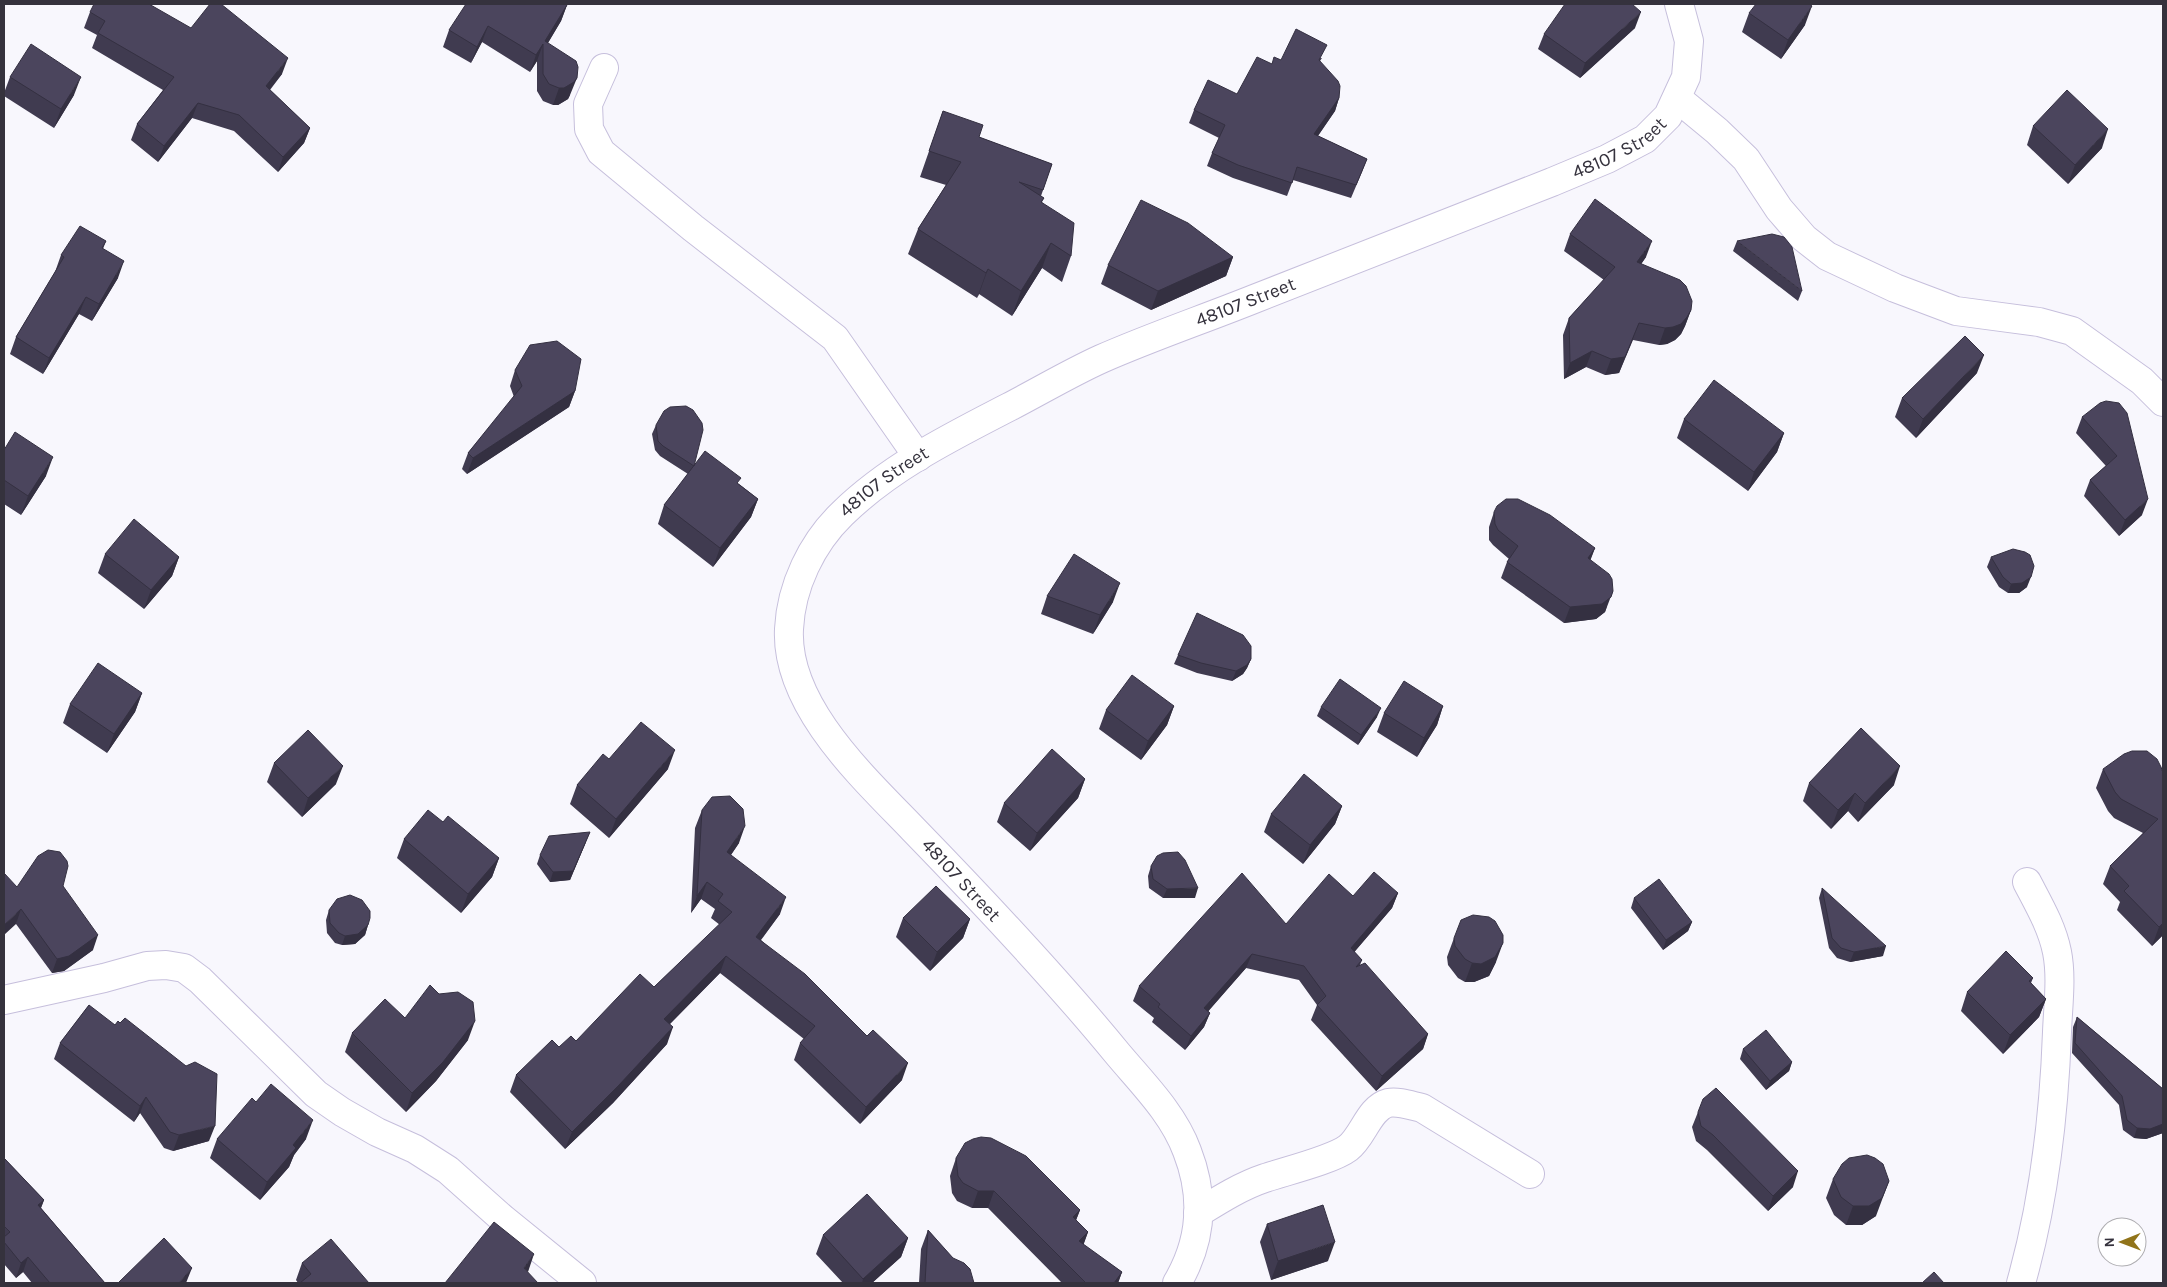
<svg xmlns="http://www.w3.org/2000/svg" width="2167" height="1287" font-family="Karla,sans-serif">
	<rect width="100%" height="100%" fill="#f8f7fd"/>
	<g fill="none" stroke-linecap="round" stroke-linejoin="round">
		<defs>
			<g id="minor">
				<path d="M 604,68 L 588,104 L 589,129 L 601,152 L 693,228 L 835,338 L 918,457"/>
				<path d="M 1677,98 L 1717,131 L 1746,159 L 1779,209 L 1804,238 L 1827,256 L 1895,288 L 1956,311 L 2039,322 L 2072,331 L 2142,381 L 2163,402"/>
				<path d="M 4,1000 L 104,978 L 147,966 L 166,965 L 184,968 L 200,980 L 316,1094 L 342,1112 L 377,1132 L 415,1149 L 448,1170 L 503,1219 L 582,1283"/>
				<path d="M 1198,1213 C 1219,1200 1241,1186 1265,1178 C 1286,1171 1332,1160 1348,1148 C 1363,1137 1369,1108 1388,1103 C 1399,1101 1412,1106 1422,1108 L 1530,1174"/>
				<path id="s1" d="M 1177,1283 C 1202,1241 1205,1197 1187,1151 C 1173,1113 1142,1083 1117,1053 C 1053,975 983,901 913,829 C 864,778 785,706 789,629 C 791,586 812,543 842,514 C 890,467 951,437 1009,407 C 1040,391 1070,373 1101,359 C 1151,337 1204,319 1254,299 C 1354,260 1453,221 1552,182 L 1607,159 L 1645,139 L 1668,116 L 1686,77 L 1689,41 L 1679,4"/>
				<path d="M 2021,1283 C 2044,1202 2054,1116 2057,1032 C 2058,1006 2062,977 2057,952 C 2052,927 2039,905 2027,882"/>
			</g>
		</defs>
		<use href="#minor" stroke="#c6bfdc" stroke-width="30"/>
		<use href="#minor" stroke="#fff" stroke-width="28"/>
	</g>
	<path fill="#403b50" d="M 567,5 L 561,21 L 548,43 L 570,95 L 568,99 L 558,105 L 553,105 L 543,101 L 537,91 L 537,61 L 530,72 L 482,42 L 471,63 L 443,47 L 449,30 Z
		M 90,12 L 191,28 L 282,74 L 270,90 L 310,128 L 304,143 L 278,172 L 234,131 L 192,118 L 158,162 L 131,140 L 137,124 L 163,90 L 92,48 L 97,35 L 84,28 Z
		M 1749,13 L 1805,25 L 1781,59 L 1742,32 Z
		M 1635,28 L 1580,78 L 1538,49 L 1544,34 Z
		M 1322,58 L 1320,61 L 1339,98 L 1335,111 L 1318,136 L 1367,159 L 1362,172 L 1351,198 L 1293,180 L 1287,196 L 1233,178 L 1207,166 L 1212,153 L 1219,138 L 1189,123 L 1194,110 L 1237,94 L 1272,64 L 1281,60 Z
		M 10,77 L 74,95 L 54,128 L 4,96 L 4,93 Z
		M 943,111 L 979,137 L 1052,164 L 1041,196 L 1044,198 L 1042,202 L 1071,256 L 1062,282 L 1042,268 L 1012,316 L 979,294 L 977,298 L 908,254 L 918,229 L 946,185 L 920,177 Z
		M 2033,126 L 2102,148 L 2068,184 L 2027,145 Z
		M 1570,234 L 1646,257 L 1641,264 L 1691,310 L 1685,326 L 1681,334 L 1675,340 L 1667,344 L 1659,345 L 1633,340 L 1619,373 L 1605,375 L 1586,367 L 1564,379 L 1563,335 L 1569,318 L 1604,280 L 1564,251 Z
		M 106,241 L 103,249 L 118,278 L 92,321 L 79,314 L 43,374 L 10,354 L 16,337 L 55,272 L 61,255 Z
		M 1737,241 L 1802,291 L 1798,301 L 1733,251 Z
		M 1233,257 L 1226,276 L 1151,310 L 1101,284 L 1108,265 Z
		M 515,370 L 575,391 L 569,407 L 467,474 L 462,469 L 468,453 L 514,397 L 510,386 Z
		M 1977,373 L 1916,438 L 1895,417 L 1902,398 Z
		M 2119,403 L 2142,515 L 2119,536 L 2084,496 L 2090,480 L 2106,466 L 2076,433 L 2082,417 Z
		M 1684,419 L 1784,433 L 1777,452 L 1748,491 L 1677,438 Z
		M 656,425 L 694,466 L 739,484 L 758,499 L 751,517 L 713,567 L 658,524 L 664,505 L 688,474 L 660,456 L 655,450 L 652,434 Z
		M 4,450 L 46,476 L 21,515 L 4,504 Z
		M 1494,512 L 1595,548 L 1590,560 L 1607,606 L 1605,612 L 1596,619 L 1564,623 L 1501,578 L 1507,562 L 1509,559 L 1493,545 L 1489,540 L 1489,527 Z
		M 105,554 L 179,557 L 172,576 L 144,609 L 98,573 Z
		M 1991,557 L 2027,587 L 2019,593 L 2008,593 L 1999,587 L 1987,567 Z
		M 1047,596 L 1113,602 L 1093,634 L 1041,614 Z
		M 1178,655 L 1251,659 L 1247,668 L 1243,674 L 1232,681 L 1197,673 L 1174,664 Z
		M 142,693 L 135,712 L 107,753 L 63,723 L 70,704 Z
		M 1174,706 L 1167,725 L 1141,760 L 1099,729 L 1106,710 Z
		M 1443,706 L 1437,725 L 1417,757 L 1377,732 L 1384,713 Z
		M 1321,707 L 1377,717 L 1358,745 L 1317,716 Z
		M 609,759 L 668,769 L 609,838 L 570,804 L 577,785 Z
		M 274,763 L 336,784 L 302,817 L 267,782 Z
		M 2103,769 L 2163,773 L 2163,935 L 2152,946 L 2117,910 L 2120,902 L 2103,884 L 2110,866 L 2143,833 L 2114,818 L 2108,811 L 2096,788 Z
		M 1085,779 L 1078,798 L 1030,851 L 997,822 L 1004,803 Z
		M 1809,783 L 1894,785 L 1858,822 L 1848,811 L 1831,829 L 1803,801 Z
		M 1342,806 L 1335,824 L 1303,864 L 1264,832 L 1271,814 Z
		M 702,810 L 739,843 L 731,855 L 780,914 L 761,940 L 902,1080 L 860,1124 L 794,1060 L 800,1043 L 804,1039 L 720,973 L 670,1024 L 667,1044 L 613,1103 L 565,1149 L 510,1092 L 516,1075 L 559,1047 L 576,1041 L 654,987 L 720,925 L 711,918 L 715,909 L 701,899 L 691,913 L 695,828 Z
		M 443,822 L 499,858 L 492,877 L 461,913 L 397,858 L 404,839 Z
		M 586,842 L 570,880 L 550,882 L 537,864 L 540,855 Z
		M 1151,866 L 1195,898 L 1163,898 L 1149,888 L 1148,876 Z
		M 63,886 L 93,950 L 64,971 L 52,973 L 16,924 L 17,887 Z
		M 1822,888 L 1883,956 L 1850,962 L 1837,958 L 1829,948 L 1819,898 Z
		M 1398,893 L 1392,908 L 1354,952 L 1362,960 L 1360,965 L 1428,1034 L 1423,1049 L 1376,1091 L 1311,1020 L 1317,1005 L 1299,980 L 1246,968 L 1208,1011 L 1210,1013 L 1204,1027 L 1185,1050 L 1152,1022 L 1154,1018 L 1133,1001 L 1139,986 L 1286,924 L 1353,896 Z
		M 1634,898 L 1692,922 L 1688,931 L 1663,950 L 1631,908 Z
		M 329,910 L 368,925 L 365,935 L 355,944 L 342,945 L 335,943 L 327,933 L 326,920 Z
		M 903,918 L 970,919 L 963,938 L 930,971 L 896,937 Z
		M 1454,938 L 1496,962 L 1489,976 L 1474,982 L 1465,982 L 1458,978 L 1448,965 L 1447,957 Z
		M 2033,978 L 2031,983 L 2046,999 L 2039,1017 L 2003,1054 L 1961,1011 L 1967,992 Z
		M 89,1005 L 209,1141 L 173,1151 L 164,1148 L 140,1113 L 134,1122 L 54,1059 L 60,1043 Z
		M 2077,1017 L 2163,1089 L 2163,1133 L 2146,1139 L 2134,1138 L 2123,1130 L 2119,1105 L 2072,1053 L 2073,1027 Z
		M 352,1033 L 468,1040 L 436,1081 L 406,1112 L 345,1052 Z
		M 1743,1049 L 1792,1062 L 1789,1071 L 1766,1090 L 1740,1059 Z
		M 256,1102 L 306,1139 L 294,1155 L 289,1167 L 260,1200 L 210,1158 L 217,1139 Z
		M 1698,1112 L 1793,1187 L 1768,1211 L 1707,1150 L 1696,1141 L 1692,1127 Z
		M 4,1158 L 44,1200 L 41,1208 L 105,1283 L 32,1283 L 23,1272 L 16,1278 L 4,1264 Z
		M 956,1158 L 1080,1210 L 1076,1220 L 1088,1232 L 1083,1245 L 1122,1272 L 1118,1283 L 1062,1283 L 988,1208 L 972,1208 L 957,1201 L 952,1193 L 950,1176 Z
		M 1833,1179 L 1876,1216 L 1862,1225 L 1846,1225 L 1834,1215 L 1826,1198 Z
		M 1267,1224 L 1328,1261 L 1271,1280 L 1260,1242 Z
		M 928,1230 L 974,1283 L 919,1283 L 921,1249 Z
		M 823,1235 L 908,1238 L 901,1257 L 872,1283 L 843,1283 L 816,1254 Z
		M 302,1263 L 369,1283 L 298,1283 L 296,1280 Z"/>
	<path fill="#343041" d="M 567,5 L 561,21 L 543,51 L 545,41 Z
		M 1812,6 L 1805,25 L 1781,59 L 1788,40 Z
		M 1641,12 L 1635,28 L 1580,78 L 1585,63 Z
		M 488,26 L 482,42 L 471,63 L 477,47 Z
		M 543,44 L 537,61 L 530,72 L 536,55 Z
		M 288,58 L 282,74 L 260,101 L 266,86 Z
		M 81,77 L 74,95 L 54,128 L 61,109 Z
		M 577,78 L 570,95 L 568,99 L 558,105 L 553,105 L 559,88 Z
		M 1339,98 L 1335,111 L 1310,147 L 1314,134 Z
		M 198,103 L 192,118 L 158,162 L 164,146 Z
		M 310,128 L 304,143 L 278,172 L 283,157 Z
		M 2108,129 L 2102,148 L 2068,184 L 2075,165 Z
		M 1652,241 L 1646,257 L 1631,279 L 1637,262 Z
		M 1051,243 L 1042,268 L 1012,316 L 1021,291 Z
		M 1233,257 L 1226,276 L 1151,310 L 1158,291 Z
		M 124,261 L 118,278 L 92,321 L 99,304 Z
		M 988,269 L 979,294 L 977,298 L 986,273 Z
		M 86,297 L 79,314 L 43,374 L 49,358 Z
		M 1691,310 L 1685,326 L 1681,334 L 1675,340 L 1667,344 L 1659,345 L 1665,328 Z
		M 1639,323 L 1619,373 L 1605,375 L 1611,359 Z
		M 1592,351 L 1586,367 L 1564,379 L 1570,363 Z
		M 1984,355 L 1977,373 L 1916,438 L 1923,419 Z
		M 575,391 L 569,407 L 467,474 L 473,458 Z
		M 1784,433 L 1777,452 L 1748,491 L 1754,472 Z
		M 53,457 L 46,476 L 21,515 L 28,496 Z
		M 758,499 L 751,517 L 713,567 L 720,548 Z
		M 2148,499 L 2142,515 L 2119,536 L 2125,520 Z
		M 1595,548 L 1589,564 L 1588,558 Z
		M 179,557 L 172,576 L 144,609 L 151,590 Z
		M 2031,577 L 2027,587 L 2019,593 L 2008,593 L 2011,584 Z
		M 1120,583 L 1113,602 L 1093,634 L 1100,615 Z
		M 1613,591 L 1605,612 L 1596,619 L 1564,623 L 1570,607 Z
		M 1251,659 L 1247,668 L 1243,674 L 1232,681 L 1236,671 Z
		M 142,693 L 135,712 L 107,753 L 114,734 Z
		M 1174,706 L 1167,725 L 1141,760 L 1148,741 Z
		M 1443,706 L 1437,725 L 1417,757 L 1424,738 Z
		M 1381,708 L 1377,717 L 1358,745 L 1361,735 Z
		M 675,750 L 668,769 L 609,838 L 616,819 Z
		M 343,766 L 336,784 L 302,817 L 308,798 Z
		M 1900,766 L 1894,785 L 1858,822 L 1865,803 Z
		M 1085,779 L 1078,798 L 1030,851 L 1037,833 Z
		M 1855,793 L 1848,811 L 1831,829 L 1838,810 Z
		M 1342,806 L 1335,824 L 1303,864 L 1310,845 Z
		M 745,826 L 739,843 L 721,869 L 727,852 Z
		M 590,832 L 570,880 L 550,882 L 553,872 Z
		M 499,858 L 492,877 L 461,913 L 468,894 Z
		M 707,882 L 701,899 L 691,913 L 697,896 Z
		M 1198,888 L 1195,898 L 1163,898 L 1167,889 Z
		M 1398,893 L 1392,908 L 1345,963 L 1351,948 Z
		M 786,897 L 780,914 L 750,954 L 756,937 Z
		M 21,909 L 16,924 L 4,935 L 4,925 Z
		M 970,919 L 963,938 L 930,971 L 937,952 Z
		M 1692,922 L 1688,931 L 1663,950 L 1666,940 Z
		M 2163,923 L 2163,935 L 2152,946 L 2159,927 Z
		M 368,925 L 365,935 L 355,944 L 342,945 L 345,936 Z
		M 98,935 L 93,950 L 64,971 L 52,973 L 57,959 Z
		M 1503,943 L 1496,962 L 1489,976 L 1474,982 L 1465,982 L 1472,963 Z
		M 1886,946 L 1883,956 L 1850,962 L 1854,952 Z
		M 1252,954 L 1246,968 L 1199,1022 L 1204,1008 Z
		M 726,956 L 720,973 L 658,1036 L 664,1019 Z
		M 2046,999 L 2039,1017 L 2003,1054 L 2010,1035 Z
		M 1210,1013 L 1204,1027 L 1185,1050 L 1191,1036 Z
		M 475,1021 L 468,1040 L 436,1081 L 406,1112 L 412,1093 Z
		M 673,1027 L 667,1044 L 613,1103 L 565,1149 L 572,1132 Z
		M 1428,1034 L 1423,1049 L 1376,1091 L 1382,1076 Z
		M 1792,1062 L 1789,1071 L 1766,1090 L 1770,1081 Z
		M 908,1063 L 902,1080 L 860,1124 L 866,1107 Z
		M 146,1097 L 140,1113 L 134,1122 L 140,1106 Z
		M 313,1120 L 306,1139 L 294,1155 L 289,1167 L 260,1200 L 267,1182 L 293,1145 Z
		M 2163,1124 L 2163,1133 L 2146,1139 L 2134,1138 L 2137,1128 Z
		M 215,1126 L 209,1141 L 173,1151 L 179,1135 Z
		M 1798,1171 L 1793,1187 L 1768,1211 L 1773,1196 Z
		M 1889,1181 L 1876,1216 L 1862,1225 L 1846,1225 L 1853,1206 Z
		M 978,1191 L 994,1191 L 988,1208 L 972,1208 Z
		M 44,1200 L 38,1215 L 38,1205 Z
		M 1080,1210 L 1073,1228 L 1073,1217 Z
		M 1088,1232 L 1082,1249 L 1079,1241 Z
		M 908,1238 L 901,1257 L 872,1283 L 862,1283 L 863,1279 Z
		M 1335,1242 L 1328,1261 L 1271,1280 L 1278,1261 Z
		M 534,1254 L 528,1272 L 524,1268 Z
		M 28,1257 L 23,1272 L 16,1278 L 21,1263 Z
		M 192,1268 L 186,1283 L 179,1283 Z
		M 1122,1272 L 1118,1283 L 1114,1283 Z"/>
	<path fill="#4b455d" stroke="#343041" d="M 94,4 L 149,4 L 191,28 L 210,4 L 221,4 L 288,58 L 266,86 L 310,128 L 283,157 L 239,115 L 198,103 L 164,146 L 137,124 L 174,77 L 98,33 L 105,21 L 90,12 Z
		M 466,4 L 566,4 L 567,5 L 545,41 L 576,61 L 578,67 L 577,78 L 574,82 L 564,88 L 559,88 L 549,84 L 543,74 L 543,44 L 536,55 L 488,26 L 477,47 L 449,30 Z
		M 1565,4 L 1632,4 L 1641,12 L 1585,63 L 1544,34 Z
		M 1756,4 L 1809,4 L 1812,6 L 1788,40 L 1749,13 Z
		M 1296,29 L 1327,45 L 1319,60 L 1338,81 L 1340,86 L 1339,98 L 1314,134 L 1367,159 L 1356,185 L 1297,167 L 1292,183 L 1238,165 L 1212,153 L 1225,125 L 1194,110 L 1208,80 L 1237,94 L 1257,57 L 1272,64 L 1274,57 L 1281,60 Z
		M 31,44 L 81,77 L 61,109 L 10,77 Z
		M 2067,90 L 2108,129 L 2075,165 L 2033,126 Z
		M 943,111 L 983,125 L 979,137 L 1052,164 L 1043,190 L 1019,182 L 1044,198 L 1041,202 L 1074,223 L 1071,256 L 1051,243 L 1021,291 L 988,269 L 986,273 L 918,229 L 961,162 L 929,151 Z
		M 1595,199 L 1652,241 L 1637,262 L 1680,280 L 1686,286 L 1692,301 L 1691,310 L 1687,317 L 1681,324 L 1673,327 L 1665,328 L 1639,323 L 1625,357 L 1611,359 L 1592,351 L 1570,363 L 1569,318 L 1615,267 L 1570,234 Z
		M 1141,200 L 1188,223 L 1233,257 L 1158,291 L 1108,265 Z
		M 80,226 L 106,241 L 102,248 L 124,261 L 99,304 L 86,297 L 49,358 L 16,337 L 64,257 L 61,255 Z
		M 1772,234 L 1784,237 L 1792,247 L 1802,291 L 1737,241 Z
		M 1965,336 L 1984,355 L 1923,419 L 1902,398 Z
		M 557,341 L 581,359 L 575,391 L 473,458 L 468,453 L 522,386 L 515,370 L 530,345 Z
		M 1714,380 L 1784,433 L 1754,472 L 1684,419 Z
		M 2106,401 L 2119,403 L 2127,413 L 2148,499 L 2125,520 L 2090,480 L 2117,456 L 2082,417 L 2100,403 Z
		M 686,406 L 693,410 L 702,423 L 703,430 L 694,466 L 663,446 L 658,441 L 656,425 L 664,411 L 670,407 Z
		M 15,432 L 53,457 L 28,496 L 4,480 L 4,450 Z
		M 705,451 L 741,478 L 737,483 L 758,499 L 720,548 L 664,505 Z
		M 1506,499 L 1518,499 L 1550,515 L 1595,548 L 1588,558 L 1609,574 L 1612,579 L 1613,591 L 1611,597 L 1602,604 L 1570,607 L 1507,562 L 1518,546 L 1498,530 L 1495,524 L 1494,512 L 1497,506 Z
		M 134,519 L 179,557 L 151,590 L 105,554 Z
		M 2013,549 L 2025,552 L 2030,555 L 2034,566 L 2031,577 L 2022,583 L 2011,584 L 2003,577 L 1991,557 Z
		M 1074,554 L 1120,583 L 1100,615 L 1047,596 Z
		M 1197,613 L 1243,635 L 1251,646 L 1251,659 L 1247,665 L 1236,671 L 1201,663 L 1178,655 Z
		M 98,663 L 142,693 L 114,734 L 70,704 Z
		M 1132,675 L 1174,706 L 1148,741 L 1106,710 Z
		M 1340,679 L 1381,708 L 1361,735 L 1321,707 Z
		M 1404,681 L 1443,706 L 1424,738 L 1384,713 Z
		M 641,722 L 675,750 L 616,819 L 577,785 L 603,754 L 609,759 Z
		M 1861,728 L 1900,766 L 1865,803 L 1855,793 L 1838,810 L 1809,783 Z
		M 308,730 L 343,766 L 308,798 L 274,763 Z
		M 1052,749 L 1085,779 L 1037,833 L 1004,803 Z
		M 2132,751 L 2147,751 L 2157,759 L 2161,767 L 2163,773 L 2163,923 L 2159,927 L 2124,891 L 2129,886 L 2110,866 L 2158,819 L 2121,799 L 2115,792 L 2103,769 L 2124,754 Z
		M 1304,774 L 1342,806 L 1310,845 L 1271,814 Z
		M 730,796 L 743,809 L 745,826 L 727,852 L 786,897 L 756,937 L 805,974 L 867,1036 L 873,1030 L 908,1063 L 866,1107 L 800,1043 L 815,1026 L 726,956 L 664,1019 L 673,1027 L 619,1085 L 572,1132 L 516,1075 L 552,1040 L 559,1047 L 571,1036 L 576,1041 L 640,974 L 654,987 L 732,912 L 718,901 L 723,894 L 707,882 L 697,896 L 702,810 L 712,797 Z
		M 428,810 L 443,822 L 448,816 L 499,858 L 468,894 L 404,839 Z
		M 590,832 L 573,871 L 553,872 L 540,855 L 549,836 Z
		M 48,850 L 60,852 L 67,861 L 68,866 L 63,886 L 98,935 L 69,956 L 57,959 L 21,909 L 4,925 L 4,873 L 17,887 L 38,856 Z
		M 1178,852 L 1185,860 L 1198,888 L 1167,889 L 1153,879 L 1151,866 L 1157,856 L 1163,853 Z
		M 1374,872 L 1398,893 L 1351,948 L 1362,960 L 1356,967 L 1365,963 L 1428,1034 L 1382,1076 L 1317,1005 L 1326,996 L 1304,966 L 1252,954 L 1204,1008 L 1210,1013 L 1191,1036 L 1158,1007 L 1160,1004 L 1139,986 L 1242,873 L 1286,924 L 1329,874 L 1353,896 Z
		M 1659,879 L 1692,922 L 1666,940 L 1634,898 Z
		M 936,886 L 970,919 L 937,952 L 903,918 Z
		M 1822,888 L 1886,946 L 1854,952 L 1841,948 L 1832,938 Z
		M 350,895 L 362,900 L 370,911 L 370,918 L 368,925 L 358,934 L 345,936 L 339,933 L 330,923 L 329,910 L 337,899 Z
		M 1473,915 L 1489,917 L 1495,921 L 1503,935 L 1503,943 L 1495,957 L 1481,964 L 1472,963 L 1465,959 L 1455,946 L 1454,938 L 1461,920 Z
		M 2006,951 L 2033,978 L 2029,981 L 2046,999 L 2010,1035 L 1967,992 Z
		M 430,985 L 439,994 L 458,992 L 473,1002 L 475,1021 L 443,1062 L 412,1093 L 352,1033 L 385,999 L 405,1018 Z
		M 89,1005 L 115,1025 L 118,1021 L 120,1023 L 125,1018 L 186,1066 L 195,1062 L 217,1074 L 215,1126 L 179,1135 L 170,1132 L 146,1097 L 140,1106 L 60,1043 Z
		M 2077,1017 L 2163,1089 L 2163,1124 L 2150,1129 L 2137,1128 L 2127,1120 L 2122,1096 L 2075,1043 Z
		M 1766,1030 L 1792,1062 L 1770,1081 L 1743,1049 Z
		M 271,1084 L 313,1120 L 293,1145 L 296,1148 L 267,1182 L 217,1139 L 252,1098 L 256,1102 Z
		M 1716,1088 L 1798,1171 L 1773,1196 L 1713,1135 L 1701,1126 L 1698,1112 L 1703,1099 Z
		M 981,1137 L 991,1138 L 1026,1156 L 1080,1210 L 1073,1217 L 1088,1232 L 1079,1241 L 1122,1272 L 1114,1283 L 1086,1283 L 994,1191 L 978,1191 L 963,1183 L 958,1176 L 956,1158 L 965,1143 L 973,1139 Z
		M 1867,1155 L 1875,1158 L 1883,1164 L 1889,1181 L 1882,1198 L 1869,1206 L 1853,1206 L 1841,1197 L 1833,1179 L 1842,1164 L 1849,1158 Z
		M 4,1158 L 44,1200 L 38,1205 L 105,1283 L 50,1283 L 28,1257 L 21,1263 L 4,1242 L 4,1237 L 10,1232 L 4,1226 Z
		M 867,1194 L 908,1238 L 863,1279 L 823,1235 Z
		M 1323,1205 L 1335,1242 L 1278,1261 L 1267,1224 Z
		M 494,1222 L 534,1254 L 524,1268 L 538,1283 L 445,1283 Z
		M 928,1230 L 953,1258 L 964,1263 L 970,1269 L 974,1283 L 925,1283 Z
		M 164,1238 L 192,1268 L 179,1283 L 118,1283 Z
		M 331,1239 L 369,1283 L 300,1283 L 311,1274 L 302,1263 Z
		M 1934,1272 L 1944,1283 L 1922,1283 Z"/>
	<g text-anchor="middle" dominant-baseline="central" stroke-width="5" stroke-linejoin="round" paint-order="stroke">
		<g font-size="19" fill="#35323d" stroke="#fff">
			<text stroke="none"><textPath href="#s1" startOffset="1796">48107 Street</textPath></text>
			<text stroke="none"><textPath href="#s1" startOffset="1391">48107 Street</textPath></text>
			<text stroke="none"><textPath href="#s1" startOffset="986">48107 Street</textPath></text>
			<text transform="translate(961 880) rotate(47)">48107 Street</text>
		</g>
	</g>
	<rect width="2167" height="1287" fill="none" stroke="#35323d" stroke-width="10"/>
	<g transform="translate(2122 1242) rotate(269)"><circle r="24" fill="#ffffff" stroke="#aeadb1"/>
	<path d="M0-4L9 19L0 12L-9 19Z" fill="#91741a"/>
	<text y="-8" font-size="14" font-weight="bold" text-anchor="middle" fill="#35323d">N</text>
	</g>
</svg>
